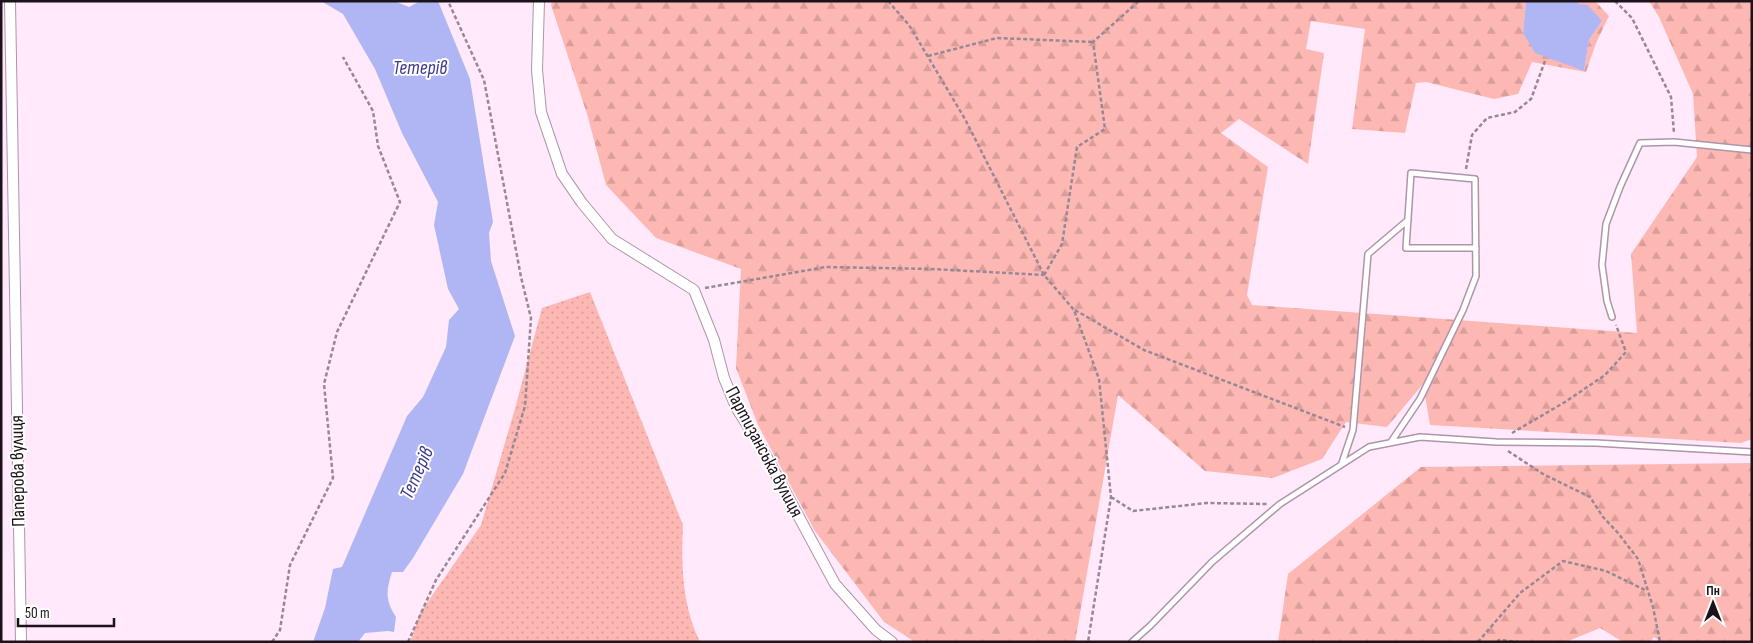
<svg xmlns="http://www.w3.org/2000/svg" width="1753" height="643" font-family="'Sofia Sans Condensed',sans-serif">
	<defs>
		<pattern id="grass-dots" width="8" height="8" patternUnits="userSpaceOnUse" patternTransform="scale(1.25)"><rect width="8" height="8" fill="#feb8b4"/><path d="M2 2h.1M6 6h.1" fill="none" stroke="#d99d9a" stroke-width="1.8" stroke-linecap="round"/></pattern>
		<pattern id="forest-firs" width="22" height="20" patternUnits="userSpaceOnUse" patternTransform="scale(1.25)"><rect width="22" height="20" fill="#feb8b4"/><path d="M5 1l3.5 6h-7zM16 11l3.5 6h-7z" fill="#d99d9a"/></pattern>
	</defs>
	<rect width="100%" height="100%" fill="#ffe9fb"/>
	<path fill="url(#grass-dots)" d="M 590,292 L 683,525 C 681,564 682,606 700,642 L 410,642 L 420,613 L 481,525 L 516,405 L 542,308 Z"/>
	<path fill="url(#forest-firs)" d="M 552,1 L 1526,1 L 1523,33 L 1584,71 L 1589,40 L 1602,21 L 1577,4 L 1577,1 L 1595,1 L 1609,16 L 1596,43 L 1586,72 L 1532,62 L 1518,94 L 1494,99 L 1426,82 L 1416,83 L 1405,133 L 1352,129 L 1365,29 L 1311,21 L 1306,49 L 1324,53 L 1308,164 L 1239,119 L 1221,133 L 1268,167 L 1247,295 L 1252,305 L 1637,333 L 1631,254 L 1697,157 L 1693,94 L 1659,17 L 1649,1 L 1752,1 L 1752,439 L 1741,443 L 1430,425 L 1423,384 L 1387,427 L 1346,422 L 1322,459 L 1273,478 L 1205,471 L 1118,395 L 1075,642 L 915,642 L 884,622 L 815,531 L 758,425 L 736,368 L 741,269 L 656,238 L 606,185 L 587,114 L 551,5 Z
		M 1752,463 L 1752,642 L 1661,642 L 1654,637 L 1650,642 L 1623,642 L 1600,628 L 1566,642 L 1278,642 L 1288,574 L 1421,467 Z"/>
	<path fill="#b0b6f3" d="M 321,1 L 394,1 L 409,7 L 420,1 L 438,1 L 470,79 L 493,222 L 489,233 L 491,261 L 515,336 L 463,474 L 413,558 L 403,572 L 392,572 C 386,591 385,600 396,617 L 394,632 L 388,631 L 365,633 L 358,642 L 313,642 L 325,608 L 333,569 L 342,567 L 407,416 L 423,397 L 446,347 L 449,320 L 459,309 L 448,289 L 434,225 L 438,202 L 402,133 L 375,69 L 343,14 Z
		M 1526,1 L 1577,1 L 1578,4 L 1588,5 L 1602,21 L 1589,40 L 1584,71 L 1535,53 L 1523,33 Z"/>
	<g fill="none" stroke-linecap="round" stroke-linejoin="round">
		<defs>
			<path id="lane" d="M 1612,317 L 1607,301 L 1602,265 L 1606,224 L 1620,187 L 1640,143 L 1674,142 L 1752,150
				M 1391,442 L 1420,399 L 1463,310 L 1476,276 L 1475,179 L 1411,173 L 1406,248 L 1476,248
				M 1342,463 L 1353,430 L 1368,254 L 1408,220
				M 1132,642 L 1150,626 L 1212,562 L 1280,504 L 1369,447 L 1420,437 L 1496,442 L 1596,443 L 1752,452"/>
			<path id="street" d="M 10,1 L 21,642
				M 539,1 L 537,70 L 541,112 L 562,174 L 582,203 L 612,239 L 694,290 L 714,340 L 724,378 L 736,407 L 764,452 L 835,584 L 876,630 L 892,642"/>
		</defs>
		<use href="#lane" stroke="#ae95aa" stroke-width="8"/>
		<use href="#street" stroke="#ae95aa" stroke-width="12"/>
		<path stroke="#988895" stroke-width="2.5" stroke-dasharray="4 2.5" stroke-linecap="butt" d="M 888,1 L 909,25 L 965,119 L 1044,275 L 1074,310 L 1099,379 L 1111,497 L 1088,642
			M 1615,1 L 1632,18 L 1671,97 L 1674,133
			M 928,56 L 997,38 L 1093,42
			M 1466,169 L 1472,135 L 1487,118 L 1515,112 L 1531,99 L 1545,61
			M 1044,275 L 1062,244 L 1077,147 L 1105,129 L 1093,42 L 1139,1
			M 705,288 L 826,267 L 932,269 L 1044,275
			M 1075,310 L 1144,350 L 1345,427
			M 1512,433 L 1565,402 L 1605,375 L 1626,352 L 1616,325
			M 1508,451 L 1543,474 L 1590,497 L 1603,517 L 1618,533 L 1638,559 L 1653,607 L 1660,642
			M 1111,497 L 1133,511 L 1207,503 L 1267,504
			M 272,642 L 280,630 L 290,565 L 333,478 L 324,384 L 337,332 L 400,202 L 378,146 L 373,111 L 343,57
			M 408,642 L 436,580 L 505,473 L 525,406 L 531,318 L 521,277 L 484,80 L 448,1
			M 1478,642 L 1520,593 L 1563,561 L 1606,571 L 1647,591
			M 1497,642 L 1499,640 L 1519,642"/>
		<use href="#lane" stroke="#fff" stroke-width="5"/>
		<use href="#street" stroke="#fff" stroke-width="10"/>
	</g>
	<g text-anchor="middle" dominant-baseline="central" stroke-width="4" stroke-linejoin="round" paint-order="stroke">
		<g font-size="19" fill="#1c131a" stroke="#fff">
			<text transform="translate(764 452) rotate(62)">Партизанська вулиця</text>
			<text transform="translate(18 471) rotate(-91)">Паперова вулиця</text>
		</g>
		<g font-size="20" font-style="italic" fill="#3d3a90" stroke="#fff">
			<text x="420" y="68">Тетерів</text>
			<text transform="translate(417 473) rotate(-66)">Тетерів</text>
		</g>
	</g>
	<rect width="1753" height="643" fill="none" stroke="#1c131a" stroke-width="5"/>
	<g transform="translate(1713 603)" stroke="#ffffff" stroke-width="4" paint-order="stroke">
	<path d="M0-4L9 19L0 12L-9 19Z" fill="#1c131a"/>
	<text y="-8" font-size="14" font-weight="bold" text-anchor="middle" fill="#1c131a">Пн</text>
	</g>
	<path d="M18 618v8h96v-8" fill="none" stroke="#1c131a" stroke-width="2.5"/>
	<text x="25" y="618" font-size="15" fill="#1c131a" stroke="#ffffff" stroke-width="4" paint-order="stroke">50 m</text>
</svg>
